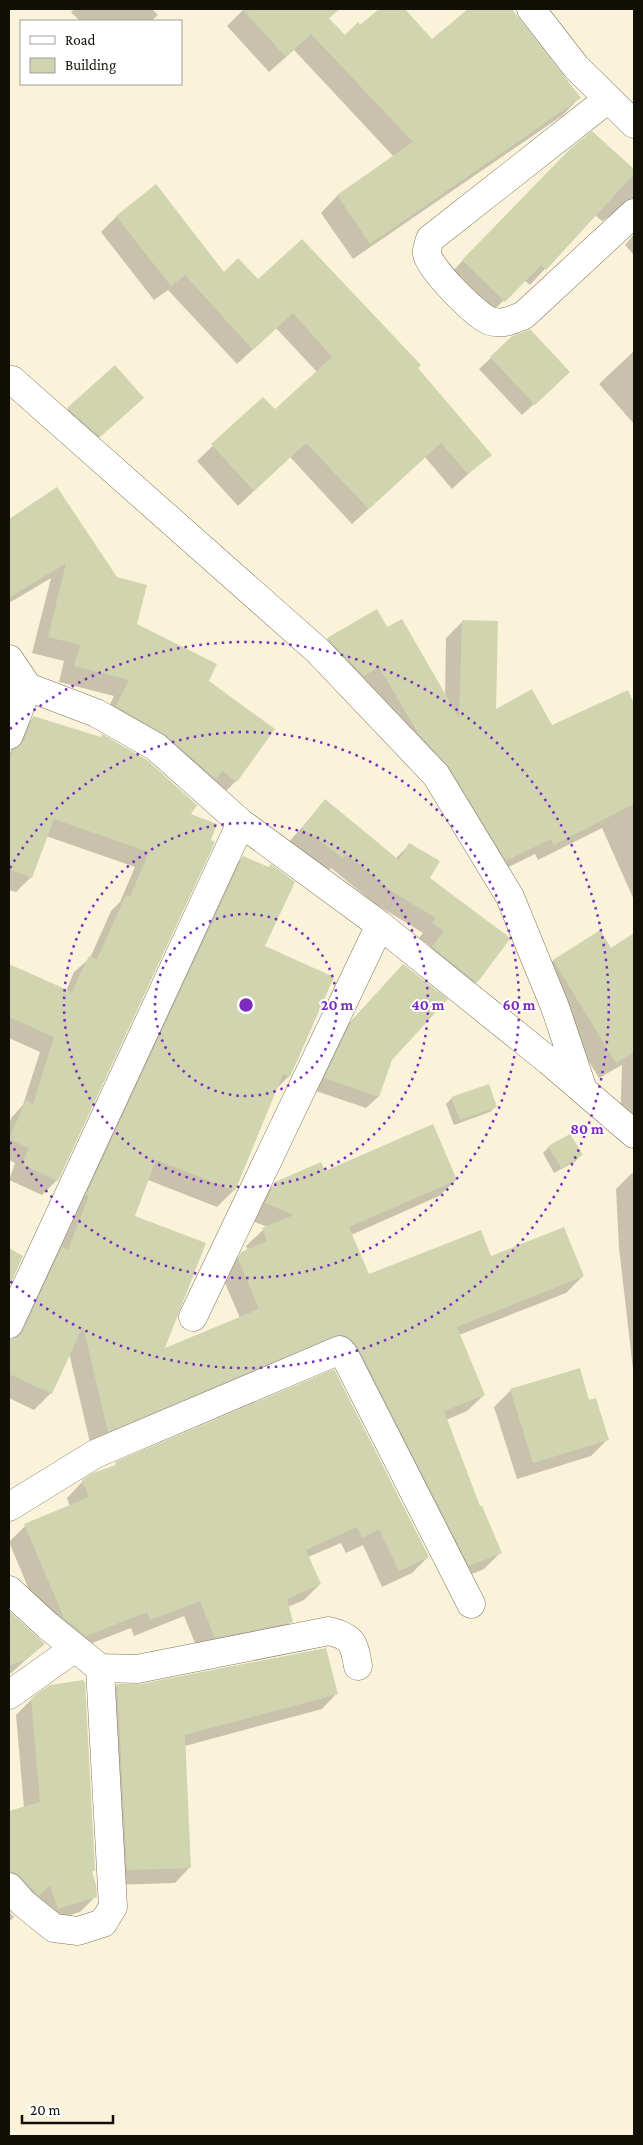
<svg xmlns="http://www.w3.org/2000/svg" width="643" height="2145" font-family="'Crimson Pro',serif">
	<rect width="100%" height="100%" fill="#fbf3d9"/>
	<path fill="#0003" d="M 75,9 L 152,9 L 158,15 L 151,21 L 80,21 L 71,12 Z
		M 244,9 L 319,9 L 345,36 L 360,27 L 381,9 L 403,9 L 432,41 L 469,9 L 510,9 L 579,98 L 563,115 L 353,259 L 321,213 L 337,196 L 394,157 L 294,50 L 269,72 L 227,26 Z
		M 592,133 L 634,170 L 634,255 L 625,245 L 634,234 L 634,225 L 614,213 L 602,221 L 595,215 L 530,285 L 524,280 L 488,316 L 447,277 L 555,165 Z
		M 117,216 L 224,273 L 258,281 L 416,368 L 490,454 L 452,489 L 425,457 L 352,524 L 290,457 L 238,506 L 197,461 L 263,398 L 275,411 L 317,372 L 276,328 L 237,364 L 168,290 L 154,300 L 101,232 Z
		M 512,338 L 557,383 L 522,415 L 479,369 Z
		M 634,351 L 634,424 L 599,384 Z
		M 68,409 L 131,409 L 87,448 L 56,420 Z
		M 57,489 L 135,625 L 207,682 L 236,781 L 220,797 L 101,723 L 114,696 L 59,682 L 64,661 L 32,653 L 51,578 L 9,603 L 9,521 Z
		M 462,622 L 494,711 L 551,726 L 628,692 L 634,707 L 634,900 L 602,828 L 538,860 L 535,854 L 490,876 L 433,783 L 312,654 L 328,639 L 386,629 L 445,696 L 446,638 Z
		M 34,717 L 100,738 L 102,736 L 189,814 L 209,841 L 213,843 L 57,1180 L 42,1195 L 9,1180 L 15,1163 L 9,1160 L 9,1123 L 12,1117 L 23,1105 L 40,1052 L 9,1038 L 9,980 L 66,991 L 74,972 L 90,958 L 111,911 L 120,902 L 135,867 L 46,836 L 31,877 L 16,892 L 9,890 L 9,756 L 19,732 Z
		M 325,801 L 395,859 L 410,844 L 428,878 L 476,982 L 462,997 L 419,962 L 430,946 L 419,938 L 423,933 L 374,903 L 331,868 L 328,871 L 288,843 Z
		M 243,857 L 289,1076 L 275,1090 L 234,1190 L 217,1207 L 148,1180 L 134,1217 L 163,1350 L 240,1318 L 222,1276 L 225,1270 L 242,1253 L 248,1251 L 246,1246 L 263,1230 L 268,1227 L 249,1220 L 259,1200 L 276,1183 L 324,1173 L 456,1180 L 439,1196 L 351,1235 L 368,1276 L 490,1258 L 583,1276 L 566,1293 L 459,1335 L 484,1395 L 467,1411 L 446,1420 L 479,1508 L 500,1553 L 484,1569 L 453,1582 L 336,1356 L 91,1447 L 69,1353 L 51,1393 L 34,1410 L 9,1398 L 9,1340 L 11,1341 L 45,1265 L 58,1253 L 73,1212 L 227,874 Z
		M 600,932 L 611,950 L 634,934 L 634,1133 L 620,1130 L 622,1065 L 599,1078 L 537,977 L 553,961 Z
		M 392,977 L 391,1059 L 378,1097 L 366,1108 L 313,1090 L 340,1033 Z
		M 452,1098 L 495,1107 L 490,1112 L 454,1125 L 446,1104 Z
		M 569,1135 L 581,1155 L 576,1161 L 554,1173 L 543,1153 L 549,1147 Z
		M 632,1173 L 634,1173 L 634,1378 L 619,1248 L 616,1189 Z
		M 334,1371 L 428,1557 L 412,1573 L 382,1587 L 363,1545 L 346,1553 L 341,1543 L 308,1557 L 320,1584 L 304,1600 L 288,1607 L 291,1622 L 275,1638 L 199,1653 L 184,1616 L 134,1636 L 131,1628 L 69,1652 L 48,1635 L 9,1542 L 25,1526 L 70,1507 L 67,1498 L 83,1481 L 112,1468 L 116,1464 Z
		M 511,1390 L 589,1401 L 608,1439 L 591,1456 L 517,1479 L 494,1407 Z
		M 9,1612 L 43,1644 L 9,1675 Z
		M 117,1685 L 140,1686 L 337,1693 L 322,1709 L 185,1746 L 190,1867 L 175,1883 L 112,1885 L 102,1701 Z
		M 32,1699 L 94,1870 L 91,1873 L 96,1896 L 80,1912 L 42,1923 L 9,1896 L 9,1812 L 24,1808 L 16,1715 Z
		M 9,1912 L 14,1917 L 9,1922 Z"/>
	<path fill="#d1d5af" d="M 242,9 L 340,9 L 329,18 L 345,35 L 358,22 L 360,25 L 379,9 L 405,9 L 432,39 L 468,9 L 512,9 L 581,98 L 370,244 L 337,195 L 413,142 L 311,34 L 286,57 Z
		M 592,131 L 634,169 L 634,174 L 546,270 L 541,265 L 505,302 L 462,260 L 571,148 Z
		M 156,184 L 224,272 L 238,258 L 258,279 L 302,239 L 421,365 L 418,368 L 492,455 L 468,474 L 441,443 L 369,509 L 306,443 L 254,491 L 211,444 L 263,397 L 275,409 L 332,357 L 293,313 L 253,350 L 185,275 L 171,286 L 116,216 Z
		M 530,329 L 570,372 L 535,405 L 490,357 L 511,337 Z
		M 115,365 L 144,398 L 100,437 L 67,408 Z
		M 57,487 L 117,577 L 147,585 L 137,624 L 217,664 L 209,681 L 275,729 L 237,782 L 222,771 L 216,779 L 166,735 L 116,706 L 129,680 L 74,666 L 80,645 L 48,637 L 66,563 L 9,598 L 9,519 Z
		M 377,609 L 387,627 L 402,619 L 459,718 L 462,620 L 498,621 L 496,709 L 532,689 L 552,725 L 628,690 L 634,704 L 634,804 L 554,845 L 551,839 L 506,861 L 449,767 L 418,733 L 379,667 L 364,676 L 327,638 Z
		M 33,716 L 101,737 L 102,734 L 147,760 L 197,805 L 191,814 L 217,824 L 211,840 L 215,842 L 58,1181 L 22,1164 L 29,1148 L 9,1139 L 26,1100 L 33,1104 L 54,1037 L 9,1017 L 9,964 L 72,992 L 89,956 L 97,959 L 126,895 L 130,897 L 149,852 L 54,819 L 32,878 L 9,869 L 9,763 L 13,750 L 19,747 L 24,741 Z
		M 325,799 L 399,860 L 409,843 L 440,861 L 430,878 L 509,937 L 510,939 L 477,983 L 432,947 L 444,931 L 432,923 L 436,918 L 388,889 L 346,854 L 343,858 L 302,828 Z
		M 243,856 L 269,867 L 271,864 L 295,882 L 265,946 L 334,977 L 290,1077 L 283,1074 L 235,1191 L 156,1160 L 135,1216 L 206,1243 L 165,1348 L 259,1309 L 238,1259 L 241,1252 L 267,1241 L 262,1228 L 294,1215 L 265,1203 L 275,1182 L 321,1162 L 325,1171 L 433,1124 L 457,1180 L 349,1227 L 369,1274 L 481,1230 L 491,1256 L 564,1227 L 584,1276 L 457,1327 L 485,1395 L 444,1411 L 480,1506 L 482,1506 L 502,1553 L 469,1566 L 359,1349 L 352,1340 L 344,1335 L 334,1336 L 108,1432 L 83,1326 L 52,1394 L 9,1374 L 9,1339 L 18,1337 L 23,1331 L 62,1247 L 68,1250 L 89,1196 L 86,1195 Z
		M 600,930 L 611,948 L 634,933 L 634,1052 L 616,1063 L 553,960 Z
		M 403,964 L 448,999 L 392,1060 L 379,1097 L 324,1078 L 352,1020 Z
		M 489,1084 L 497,1107 L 460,1120 L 451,1097 Z
		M 570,1134 L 583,1155 L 561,1168 L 548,1146 Z
		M 9,1248 L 23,1256 L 9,1287 Z
		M 580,1368 L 589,1400 L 596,1398 L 609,1440 L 533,1463 L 510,1389 Z
		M 334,1369 L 429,1557 L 399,1571 L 379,1529 L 362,1538 L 357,1527 L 306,1550 L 321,1584 L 287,1599 L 293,1622 L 215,1638 L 200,1601 L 150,1620 L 147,1612 L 86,1636 L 64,1618 L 24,1524 L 89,1497 L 82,1480 L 93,1473 L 116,1465 L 115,1462 Z
		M 9,1611 L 45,1644 L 27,1659 L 9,1666 Z
		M 326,1648 L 338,1694 L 185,1735 L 191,1868 L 127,1870 L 117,1684 L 140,1684 Z
		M 83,1680 L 85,1682 L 95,1871 L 92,1871 L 96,1885 L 97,1897 L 58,1909 L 50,1885 L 39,1896 L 20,1876 L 14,1872 L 9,1872 L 9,1811 L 40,1802 L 31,1698 L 50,1685 Z"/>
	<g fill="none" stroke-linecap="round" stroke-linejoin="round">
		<defs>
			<path id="minor" d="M 531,9 L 576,67 L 634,124
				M 608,99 L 430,239 C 429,243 426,250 427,254 C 429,268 477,317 490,321 C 503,325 512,320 524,315 L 634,213
				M 12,380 L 318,651 L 436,775 L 510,897 L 555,1007 L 583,1090
				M 9,659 L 28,687 L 9,735
				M 9,683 L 28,687 L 96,713 L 156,747 L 241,823 L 380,925 L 549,1061 L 634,1134
				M 193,1317 L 380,925
				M 9,1324 L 241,823
				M 9,1507 L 95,1454 L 340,1350 L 345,1356 L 471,1604
				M 9,1590 L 48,1626 L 100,1668 L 137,1669 L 329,1631 C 353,1637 354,1643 358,1666
				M 9,1695 L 75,1648
				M 9,1887 L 23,1903 L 54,1928 L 78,1931 L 103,1923 L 113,1907 L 100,1668"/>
		</defs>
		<use href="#minor" stroke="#7e765f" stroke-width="29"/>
		<use href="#minor" stroke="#fff" stroke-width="28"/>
	</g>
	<g fill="none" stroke="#7b2cbf" stroke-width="2.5" stroke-dasharray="2.5 5">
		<circle cx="246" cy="1005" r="91"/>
		<circle cx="246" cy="1005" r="182"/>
		<path d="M10 868A273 273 0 1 1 10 1142"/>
		<path d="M10 729A363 363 0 1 1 10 1281"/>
	</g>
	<circle cx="246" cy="1005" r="8" fill="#7b2cbf" stroke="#fff" stroke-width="2.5"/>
	<g font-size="15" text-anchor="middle" font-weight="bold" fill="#7b2cbf" stroke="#fff" stroke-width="4" stroke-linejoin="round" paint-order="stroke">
		<text x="337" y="1010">20 m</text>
		<text x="428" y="1010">40 m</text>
		<text x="519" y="1010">60 m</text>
		<text x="587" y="1134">80 m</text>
	</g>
	<rect width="643" height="2145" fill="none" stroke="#120f06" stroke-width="20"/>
	<rect x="20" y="20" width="162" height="65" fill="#ffffff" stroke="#a09f9b"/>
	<rect x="30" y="36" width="25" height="8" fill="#ffffff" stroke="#a09f9b"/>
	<text x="65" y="45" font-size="15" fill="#120f06">Road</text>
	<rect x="30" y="58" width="25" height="15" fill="#d1d5af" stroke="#a09f9b"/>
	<text x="65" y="70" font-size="15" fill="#120f06">Building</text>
	<path d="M22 2115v8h91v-8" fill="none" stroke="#120f06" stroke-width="2.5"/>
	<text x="30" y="2115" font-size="15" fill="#120f06" stroke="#ffffff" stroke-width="4" paint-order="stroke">20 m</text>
</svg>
